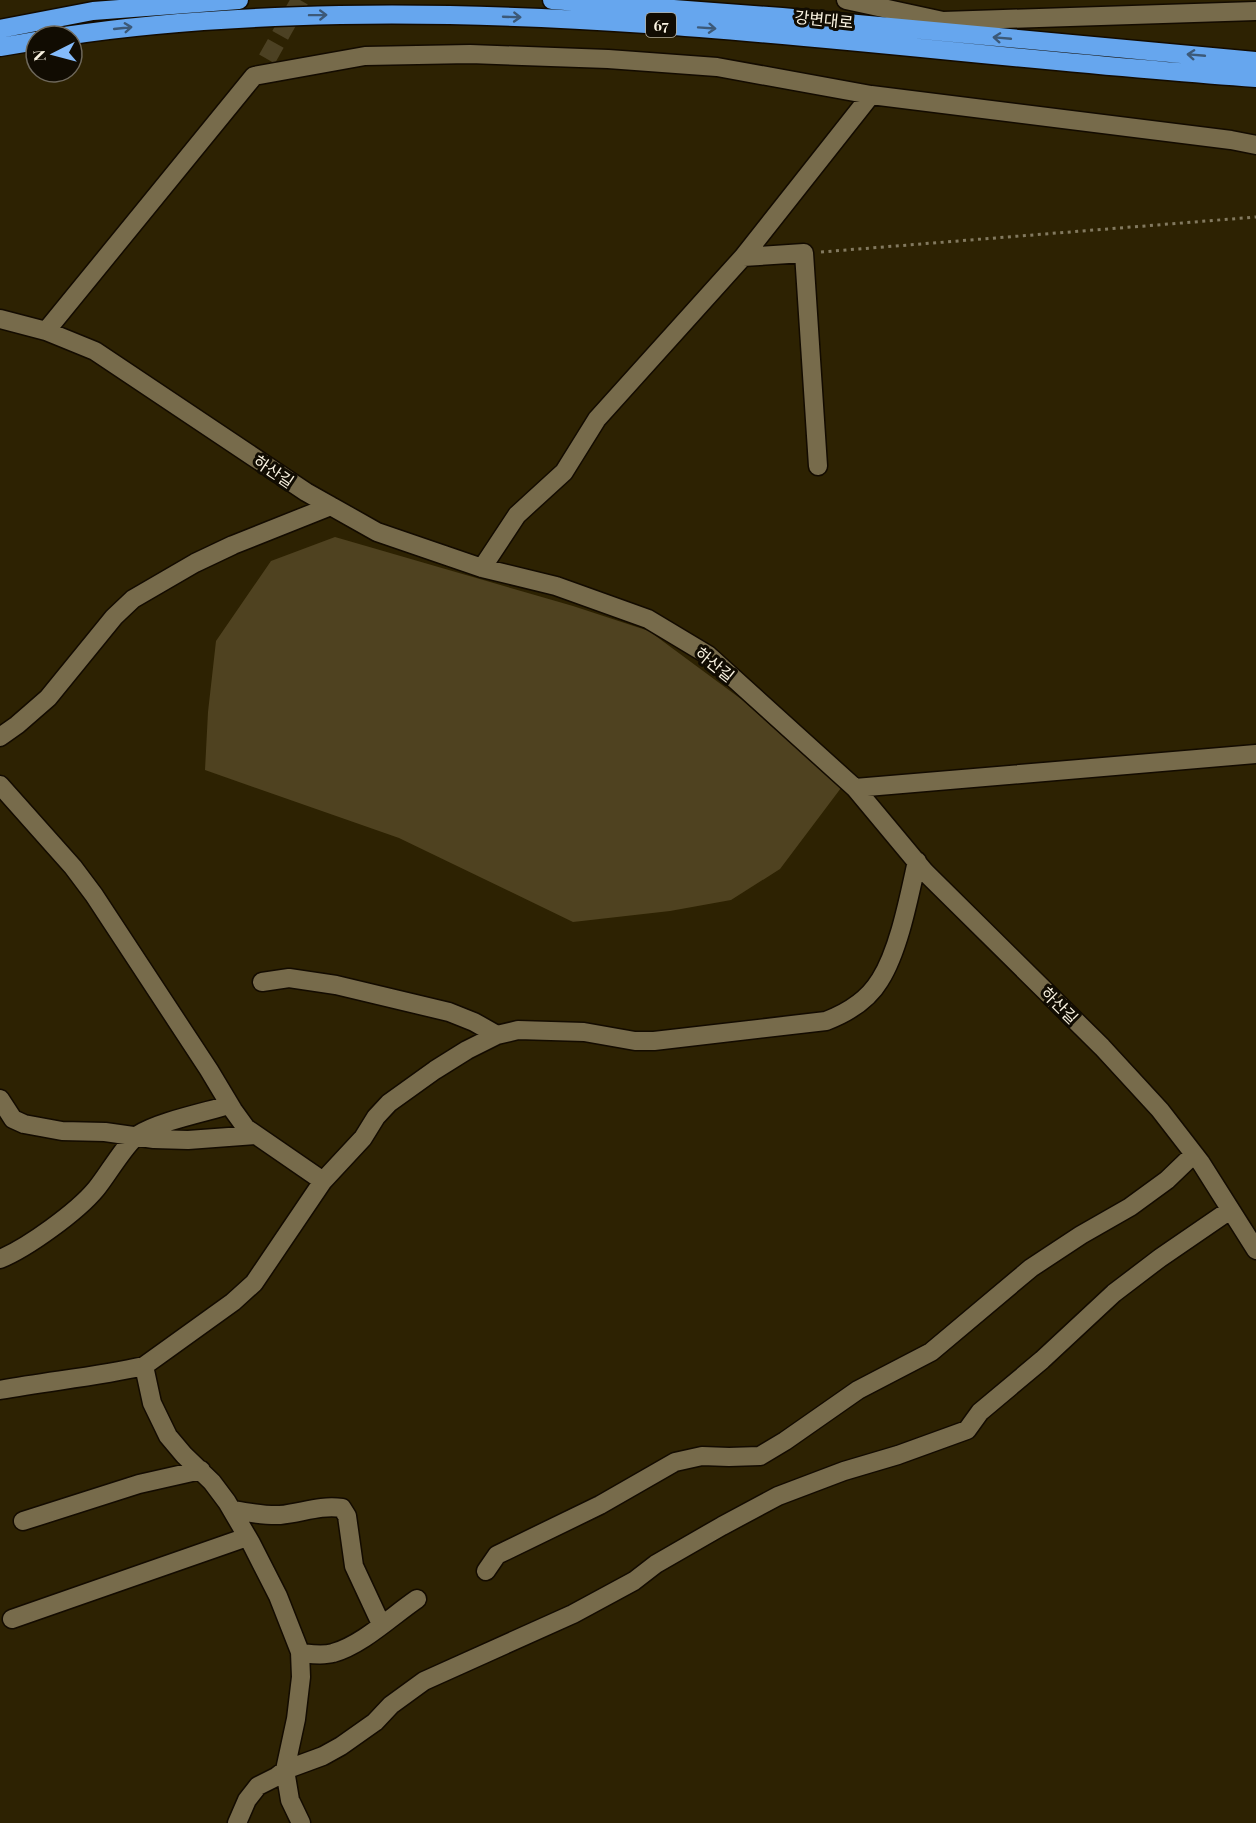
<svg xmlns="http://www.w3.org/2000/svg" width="1256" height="1823" font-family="'Playfair Display','Noto Sans KR',serif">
	<rect width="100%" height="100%" fill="#2d2202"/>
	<path fill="#4f4220" d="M 335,537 L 573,606 L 649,631 L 741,699 L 841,788 L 780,869 L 731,900 L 670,911 L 573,922 L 399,838 L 205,770 L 208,712 L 216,641 L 271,561 Z"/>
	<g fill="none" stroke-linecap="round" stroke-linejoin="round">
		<path stroke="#4c4123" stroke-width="18" stroke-dasharray="18 9" stroke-linecap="butt" d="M 267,59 L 300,0"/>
		<defs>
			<path id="minor" d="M 846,0 L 943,21 L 1256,11
				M 743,257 L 804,253 L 818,466
				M 0,319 L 46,331 L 95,351 L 306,492 L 377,532 L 482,568 L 556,586 L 648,619 L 708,655 L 855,788 L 925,872 L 1102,1047 L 1160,1110 L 1201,1163 L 1256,1250
				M 46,331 L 254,76 L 365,56 L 470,54 L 608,59 L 717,67 L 871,95 L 1231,140 L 1256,145
				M 482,568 L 517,515 L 564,472 L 597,419 L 743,257 L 871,95
				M 0,737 L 17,725 L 48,698 L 114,617 L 133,599 L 195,563 L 233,545 L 331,506
				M 0,785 L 73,867 L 94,895 L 209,1070 L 233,1110 L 246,1128 L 323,1181
				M 855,788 L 1256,754
				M 262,982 L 289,978 L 336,985 L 449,1012 L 474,1022 L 497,1035
				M 0,1099 L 13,1119 L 24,1124 L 62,1131 L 105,1132 L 154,1139 L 188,1140 L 256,1135
				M 0,1259 C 27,1248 77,1212 96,1189 C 107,1176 125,1144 138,1135 C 157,1122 206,1112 229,1105
				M 0,1390 C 48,1381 96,1377 144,1366
				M 232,1510 C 247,1512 264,1516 280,1515 C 302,1513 319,1505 342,1508 L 347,1516 L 354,1566 L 381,1624
				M 23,1521 L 139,1484 L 201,1470
				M 486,1571 L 497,1555 L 600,1505 L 675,1462 L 702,1456 L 729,1457 L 760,1456 L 785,1441 L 858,1390 L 931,1352 L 1031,1268 L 1081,1235 L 1130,1207 L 1167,1180 L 1194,1154
				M 12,1619 L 247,1537
				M 300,1653 C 311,1654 323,1656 333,1653 C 362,1645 392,1616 417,1599
				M 237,1823 L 247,1800 L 258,1786 L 276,1777 L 285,1770 L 323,1756 L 341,1746 L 375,1722 L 391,1705 L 424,1681 L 573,1614 L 634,1581 L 656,1564 L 722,1526 L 778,1496 L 844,1471 L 898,1455 L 967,1430 L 980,1412 L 1042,1360 L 1114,1293 L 1160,1258 L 1230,1210
				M 301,1823 L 290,1800 L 285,1770 L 296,1719 L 301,1677 L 300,1652 L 278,1596 L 251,1543 L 227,1502 L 212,1482 L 184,1455 L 168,1436 L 152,1403 L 144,1366 L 233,1302 L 254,1283 L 323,1181 L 363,1138 L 376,1117 L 389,1103 L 435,1070 L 467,1050 L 497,1035 L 518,1030 L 584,1032 L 635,1041 L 654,1041 L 826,1021 C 847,1013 868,1000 880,980 C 899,950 909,897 917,861"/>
			<path id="highway" d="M 552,0 L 782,17 L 1256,61
				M 0,29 L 93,11 L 239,0
				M 65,36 C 156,22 249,17 340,15 C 647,9 951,57 1256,78
				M 0,47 L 36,41"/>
		</defs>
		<use href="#minor" stroke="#130b00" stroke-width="21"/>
		<use href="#highway" stroke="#130b00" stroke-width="21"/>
		<path stroke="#82795f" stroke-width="3" stroke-dasharray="3 4.5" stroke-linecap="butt" d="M 821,252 L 1256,217"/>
		<use href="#minor" stroke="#776b4b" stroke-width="18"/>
		<use href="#highway" stroke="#66a6ee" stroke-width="18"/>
	</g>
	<defs><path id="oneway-shaft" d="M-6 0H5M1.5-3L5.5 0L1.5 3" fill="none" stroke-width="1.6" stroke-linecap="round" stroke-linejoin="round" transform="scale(1.5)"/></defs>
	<g stroke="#3c5978">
		<use href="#oneway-shaft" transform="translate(318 15) rotate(-1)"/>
		<use href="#oneway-shaft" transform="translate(512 17) rotate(2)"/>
		<use href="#oneway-shaft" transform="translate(123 28) rotate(-6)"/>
		<use href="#oneway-shaft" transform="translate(707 28) rotate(4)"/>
		<use href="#oneway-shaft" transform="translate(1002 38) rotate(-175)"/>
		<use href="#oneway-shaft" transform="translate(1196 55) rotate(-175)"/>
	</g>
	<g text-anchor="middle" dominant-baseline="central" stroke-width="6" stroke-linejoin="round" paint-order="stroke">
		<rect fill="#110c02" stroke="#b4ae9e" stroke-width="1.5" x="646" y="13" width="30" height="24" rx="4.5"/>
		<g font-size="15" font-weight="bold" fill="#faf3e1">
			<text x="661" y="25">67</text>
		</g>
		<g font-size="16" fill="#faf3e1" stroke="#110c02">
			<text transform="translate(824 19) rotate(6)">강변대로</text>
			<text transform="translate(274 471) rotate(34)">하산길</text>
			<text transform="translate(715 664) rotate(39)">하산길</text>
			<text transform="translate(1060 1005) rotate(45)">하산길</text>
		</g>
	</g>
	<g transform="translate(54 54) rotate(264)"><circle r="28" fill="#110c02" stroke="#6e685b" stroke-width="1.5"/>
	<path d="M0-4.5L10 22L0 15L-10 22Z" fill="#84bbfb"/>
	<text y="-9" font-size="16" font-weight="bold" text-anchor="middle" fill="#faf3e1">N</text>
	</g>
</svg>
